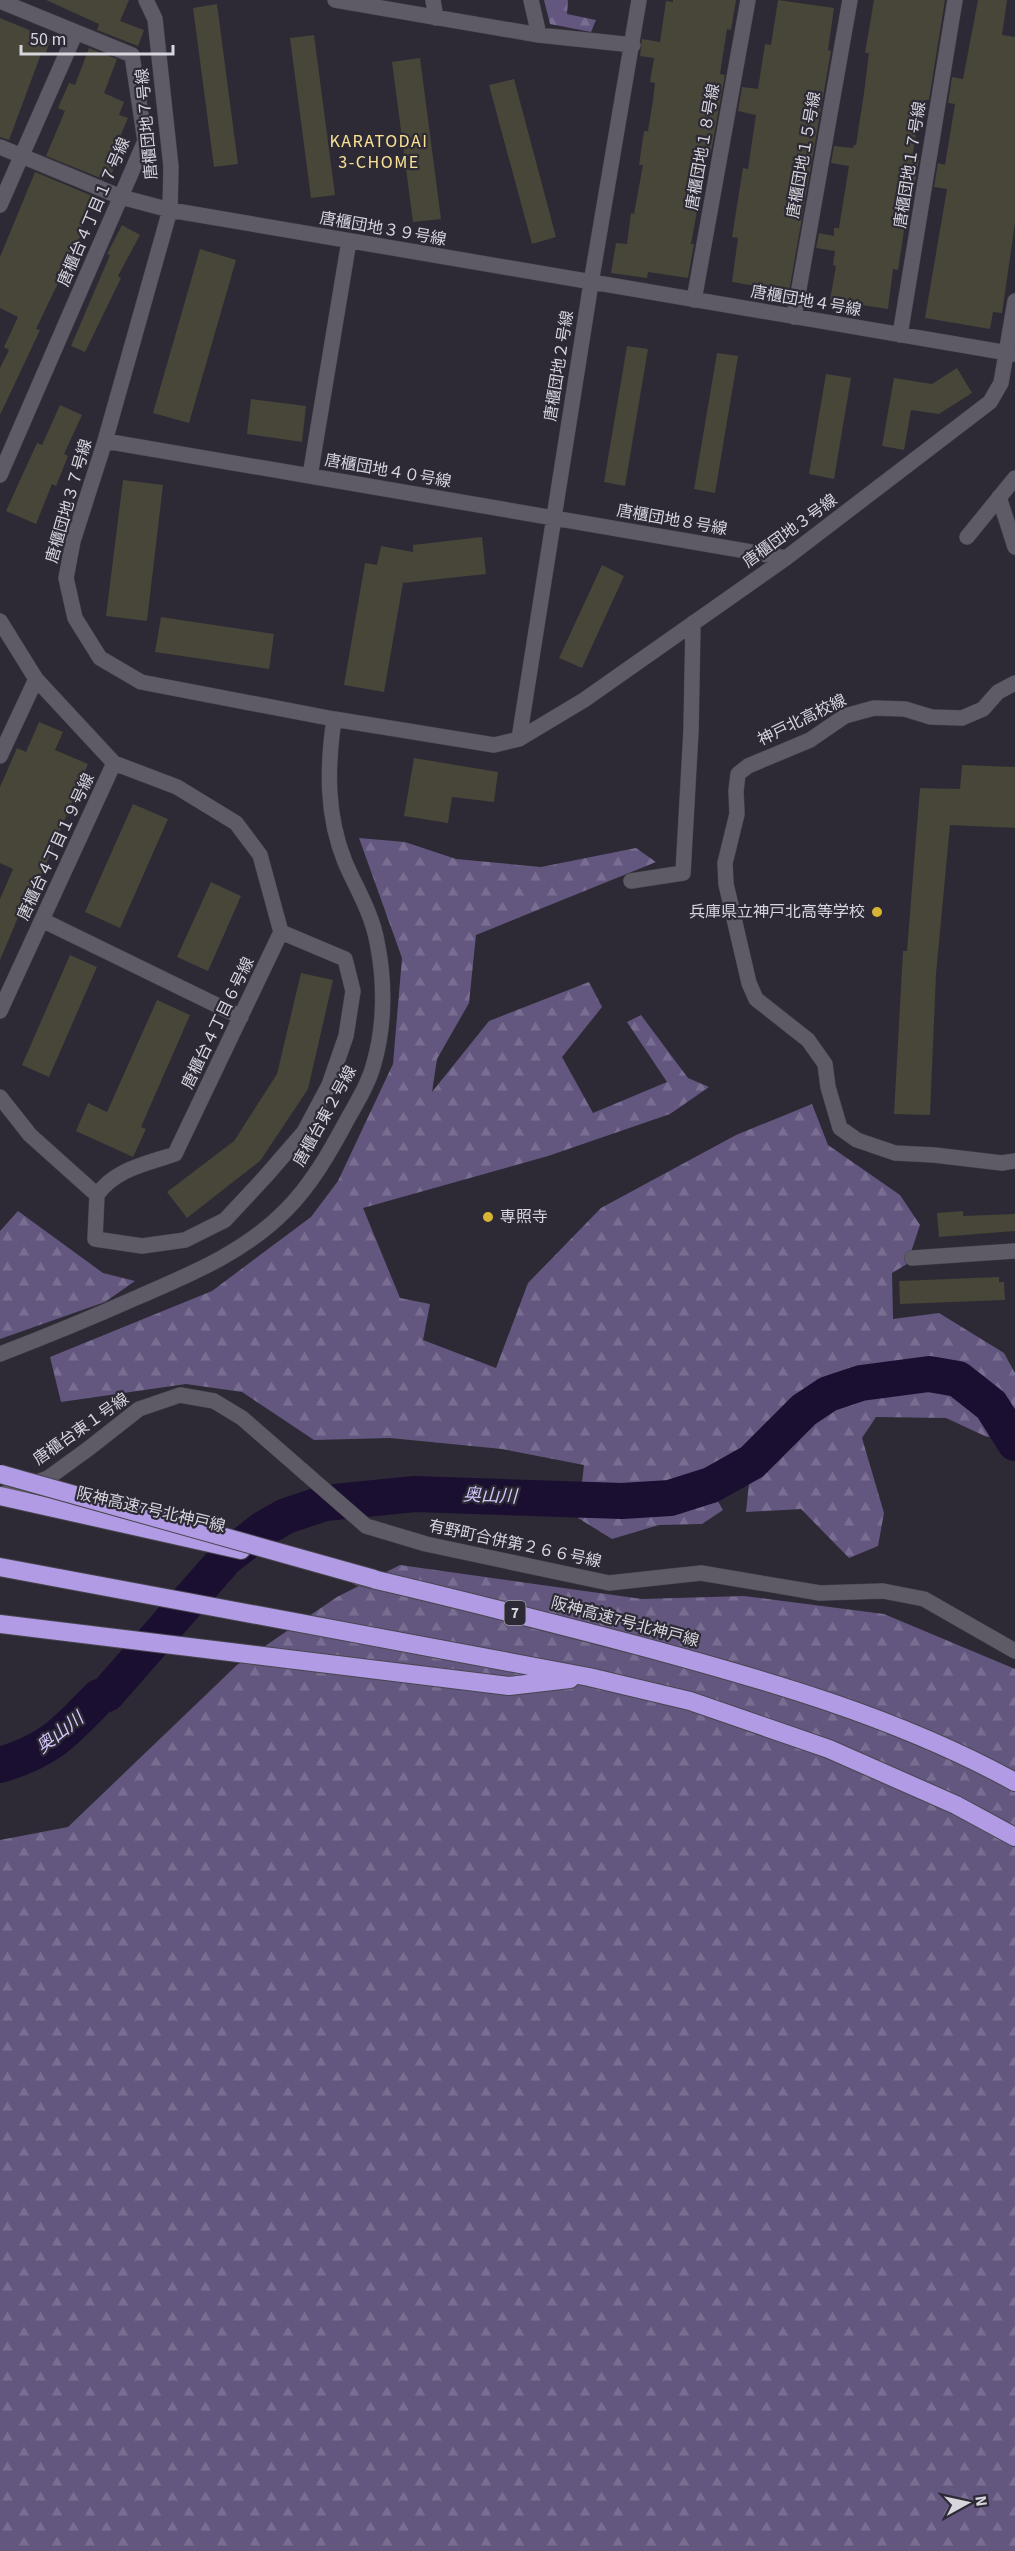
<svg xmlns="http://www.w3.org/2000/svg" width="1015" height="2551" font-family="'Source Sans 3','Noto Sans JP',sans-serif">
	<defs>
		<pattern id="forest-firs" width="22" height="20" patternUnits="userSpaceOnUse" patternTransform="scale(1.5)"><rect width="22" height="20" fill="#63577f"/><path d="M5 1l3.5 6h-7zM16 11l3.5 6h-7z" fill="#796e91"/></pattern>
	</defs>
	<rect width="100%" height="100%" fill="#2d2a35"/>
	<path fill="url(#forest-firs)" d="M 544,0 L 568,0 L 567,14 L 596,20 L 591,32 L 550,24 Z
		M 359,838 L 405,842 L 456,859 L 541,867 L 636,848 L 656,862 L 476,935 L 469,1003 L 437,1059 L 432,1092 L 489,1021 L 589,982 L 602,1007 L 562,1057 L 593,1113 L 667,1082 L 627,1022 L 641,1015 L 688,1078 L 709,1087 L 670,1114 L 548,1156 L 363,1208 L 400,1298 L 430,1304 L 423,1340 L 496,1368 L 528,1283 L 601,1208 L 736,1135 L 812,1104 L 828,1145 L 900,1195 L 920,1225 L 907,1264 L 892,1273 L 893,1319 L 939,1313 L 1004,1353 L 1015,1373 L 1015,1432 L 987,1437 L 946,1418 L 876,1417 L 862,1438 L 884,1513 L 878,1546 L 849,1558 L 801,1509 L 746,1512 L 749,1483 L 727,1458 L 705,1479 L 723,1510 L 702,1524 L 659,1525 L 612,1539 L 578,1518 L 584,1465 L 502,1449 L 390,1438 L 314,1440 L 242,1392 L 186,1384 L 61,1402 L 50,1357 L 212,1291 L 311,1217 L 338,1181 L 393,1064 L 402,958 Z
		M 18,1211 L 103,1273 L 135,1281 L 105,1302 L 0,1339 L 0,1231 Z
		M 400,1565 L 642,1599 L 744,1596 L 884,1614 L 1015,1669 L 1015,2551 L 0,2551 L 0,1840 L 68,1827 L 237,1665 L 337,1597 Z"/>
	<g fill="none" stroke-linecap="round" stroke-linejoin="round">
		<path stroke="#1b0f31" stroke-width="36" d="M 0,1765 C 50,1750 64,1733 99,1697 L 107,1694 L 226,1558 L 263,1529 L 286,1516 L 325,1503 L 415,1494 L 622,1501 L 670,1498 L 711,1485 L 752,1462 L 804,1410 L 828,1394 L 861,1383 L 929,1374 L 958,1379 L 991,1405 L 1015,1443"/>
	</g>
	<path fill="#484539" d="M 46,0 L 129,0 L 120,21 L 144,30 L 138,46 L 97,30 L 99,24 Z
		M 673,0 L 736,0 L 731,30 L 727,29 L 720,74 L 725,75 L 711,152 L 703,151 L 694,210 L 697,211 L 691,244 L 694,244 L 688,278 L 648,272 L 647,278 L 611,273 L 616,243 L 627,244 L 631,213 L 634,214 L 643,165 L 639,165 L 644,131 L 648,131 L 653,100 L 655,83 L 650,82 L 654,58 L 640,56 L 642,39 L 660,42 L 666,1 L 673,2 Z
		M 778,0 L 834,8 L 828,50 L 831,51 L 788,298 L 761,293 L 762,287 L 732,282 L 738,238 L 732,237 L 743,168 L 748,169 L 756,115 L 738,111 L 742,87 L 758,89 L 765,44 L 771,45 Z
		M 874,0 L 945,0 L 929,100 L 924,100 L 920,127 L 917,127 L 912,159 L 919,160 L 908,224 L 905,224 L 898,270 L 893,269 L 888,309 L 830,300 L 836,266 L 833,265 L 835,251 L 816,248 L 819,233 L 834,236 L 834,228 L 839,228 L 849,166 L 831,163 L 834,146 L 853,148 L 854,145 L 856,145 L 864,93 L 869,53 L 865,53 Z
		M 978,0 L 1007,0 L 1002,35 L 1015,37 L 1015,223 L 1002,313 L 993,312 L 990,329 L 925,318 L 947,189 L 934,187 L 938,163 L 945,165 L 955,104 L 948,103 L 952,77 L 963,79 Z
		M 217,4 L 238,164 L 214,167 L 193,8 Z
		M 0,18 L 51,39 L 45,55 L 41,54 L 9,140 L 0,137 Z
		M 314,35 L 335,195 L 311,198 L 290,38 Z
		M 89,48 L 117,59 L 104,93 L 124,102 L 119,115 L 128,118 L 114,151 L 120,153 L 110,178 L 104,176 L 103,179 L 46,156 L 65,111 L 58,108 L 69,83 L 75,85 Z
		M 420,58 L 441,219 L 413,222 L 392,62 Z
		M 514,79 L 556,237 L 532,244 L 489,85 Z
		M 35,172 L 95,197 L 79,232 L 82,233 L 36,329 L 40,330 L 0,415 L 0,368 L 9,350 L 4,347 L 18,317 L 0,308 L 0,257 Z
		M 122,225 L 140,235 L 118,276 L 121,278 L 85,352 L 71,346 L 110,255 L 107,254 Z
		M 200,249 L 236,260 L 189,423 L 153,413 Z
		M 627,346 L 648,349 L 625,486 L 604,482 Z
		M 717,353 L 738,356 L 715,493 L 694,489 Z
		M 957,368 L 972,393 L 939,414 L 911,410 L 904,450 L 882,446 L 894,378 L 932,384 Z
		M 826,374 L 851,378 L 834,479 L 809,474 Z
		M 251,399 L 306,406 L 302,442 L 247,434 Z
		M 60,405 L 82,415 L 64,454 L 68,456 L 56,486 L 52,484 L 36,524 L 6,511 L 37,443 L 42,445 Z
		M 123,480 L 163,485 L 147,621 L 106,616 Z
		M 482,537 L 486,574 L 403,583 L 384,692 L 344,685 L 365,563 L 377,565 L 381,546 L 413,552 L 413,545 Z
		M 602,565 L 624,576 L 582,668 L 559,658 Z
		M 161,617 L 274,634 L 269,669 L 155,652 Z
		M 39,722 L 63,732 L 55,750 L 88,764 L 32,898 L 34,899 L 26,918 L 19,915 L 0,960 L 0,899 L 13,869 L 0,863 L 0,787 L 17,748 L 26,752 Z
		M 414,758 L 498,772 L 494,802 L 452,797 L 448,823 L 404,816 Z
		M 962,765 L 1015,767 L 1015,828 L 950,825 L 936,974 L 930,1115 L 894,1114 L 903,951 L 907,951 L 920,788 L 960,789 Z
		M 133,804 L 168,819 L 120,928 L 85,912 Z
		M 211,882 L 241,896 L 208,971 L 177,957 Z
		M 70,955 L 97,967 L 49,1077 L 22,1065 Z
		M 301,973 L 333,980 L 308,1089 L 260,1161 L 187,1218 L 167,1192 L 234,1141 L 277,1074 Z
		M 157,1000 L 190,1015 L 141,1127 L 146,1129 L 133,1157 L 76,1131 L 88,1103 L 107,1112 Z
		M 963,1211 L 963,1216 L 1015,1214 L 1015,1231 L 939,1237 L 937,1213 Z
		M 999,1277 L 999,1282 L 1004,1282 L 1005,1300 L 900,1304 L 899,1281 Z"/>
	<g fill="none" stroke-linecap="round" stroke-linejoin="round">
		<defs>
			<path id="minor" d="M 146,0 L 155,19 L 171,167 L 170,210 L 105,441 L 73,541 L 66,578 L 75,618 L 100,658 L 141,682 L 334,719 L 494,745 L 519,739 L 584,700 L 786,558 L 990,402 L 1001,383 L 1015,301
				M 335,0 L 539,35 L 633,45
				M 433,0 L 436,18
				M 531,0 L 539,35
				M 0,1 L 132,55 L 145,141 L 0,475
				M 0,147 L 121,197 L 170,210 L 1014,354
				M 0,205 L 76,32
				M 349,241 L 310,476 L 786,558
				M 694,300 L 748,0
				M 794,317 L 850,0
				M 900,335 L 955,0
				M 105,441 L 310,476
				M 999,497 L 1015,547
				M 967,537 L 1015,478
				M 0,621 L 36,679 L 114,763 L 177,787 L 236,823 L 260,855 L 281,932 L 175,1154 C 146,1164 115,1169 97,1195 L 30,1135 L 0,1097
				M 1015,683 L 998,692 L 983,709 L 962,718 L 931,717 L 905,709 L 874,708 L 845,716 L 810,740 L 748,766 L 738,774 L 736,791 L 737,814 L 725,863 L 726,884 L 749,983 L 756,999 L 808,1040 L 825,1064 L 828,1087 L 840,1128 L 857,1140 L 895,1153 L 934,1155 L 1002,1163 L 1015,1161
				M 519,739 L 591,283 L 639,0
				M 0,756 L 36,679
				M 631,881 L 683,873 L 691,731 L 693,623
				M 42,920 L 241,1017
				M 0,1011 L 114,763
				M 97,1195 L 95,1239 L 142,1246 L 185,1240 L 225,1220 L 265,1177 L 304,1132 L 329,1085 L 346,1036 L 353,991 L 345,959 L 281,932
				M 912,1258 L 1015,1251
				M 0,1354 C 47,1336 93,1317 138,1297 C 191,1274 245,1252 286,1210 C 311,1185 330,1152 347,1120 C 357,1102 369,1083 374,1063 C 385,1025 385,980 377,942 C 372,913 356,888 345,862 C 326,815 327,768 334,719
				M 0,1495 L 48,1478 L 88,1449 L 139,1409 L 180,1395 L 214,1401 L 242,1418 L 366,1526 L 426,1544 L 609,1583 L 701,1573 L 820,1593 L 883,1591 L 924,1599 L 1015,1651"/>
			<path id="motorway" d="M 0,1496 L 241,1550
				M 0,1567 L 589,1677 L 690,1701 L 829,1749 L 956,1805 L 1015,1837
				M 359,1576 C 452,1597 544,1621 636,1645 C 766,1680 897,1717 1015,1782
				M 0,1624 L 509,1686 L 570,1679"/>
		</defs>
		<use href="#minor" stroke="#47464e" stroke-width="16"/>
		<use href="#motorway" stroke="#47464e" stroke-width="20"/>
		<use href="#minor" stroke="#5e5b66" stroke-width="15"/>
		<use href="#motorway" stroke="#b09be4" stroke-width="18"/>
		<defs>
			<path id="motorway-bridge" d="M 0,1474 L 374,1579"/>
		</defs>
		<use href="#motorway-bridge" stroke="#47464e" stroke-width="20" stroke-linecap="butt"/>
		<use href="#motorway-bridge" stroke="#b09be4" stroke-width="18"/>
	</g>
	<g fill="#d7b434" stroke="#2d2a35" stroke-width="2">
		<circle cx="877" cy="912" r="6"/>
		<circle cx="488" cy="1217" r="6"/>
	</g>
	<g text-anchor="middle" dominant-baseline="central" stroke-width="4.5" stroke-linejoin="round" paint-order="stroke">
		<rect fill="#2d2a35" stroke="#a4a2ab" stroke-width="1.5" x="504.5" y="1601" width="21" height="24" rx="4.5"/>
		<g font-size="15" font-weight="bold" fill="#d7d6dd">
			<text x="515" y="1613">7</text>
		</g>
		<g font-size="16" fill="#d7d6dd" stroke="#2d2a35">
			<text transform="translate(147 124) rotate(-95)">唐櫃団地７号線</text>
			<text transform="translate(703 147) rotate(-80)">唐櫃団地１８号線</text>
			<text transform="translate(804 155) rotate(-80)">唐櫃団地１５号線</text>
			<text transform="translate(910 165) rotate(-81)">唐櫃団地１７号線</text>
			<text transform="translate(94 212) rotate(-67)">唐櫃台４丁目１７号線</text>
			<text transform="translate(383 229) rotate(10)">唐櫃団地３９号線</text>
			<text transform="translate(806 301) rotate(10)">唐櫃団地４号線</text>
			<text transform="translate(559 366) rotate(-81)">唐櫃団地２号線</text>
			<text transform="translate(388 471) rotate(10)">唐櫃団地４０号線</text>
			<text transform="translate(69 501) rotate(-74)">唐櫃団地３７号線</text>
			<text transform="translate(672 520) rotate(10)">唐櫃団地８号線</text>
			<text transform="translate(790 531) rotate(-36)">唐櫃団地３号線</text>
			<text transform="translate(802 720) rotate(-26)">神戸北高校線</text>
			<text transform="translate(56 847) rotate(-65)">唐櫃台４丁目１９号線</text>
			<text transform="translate(218 1023) rotate(-64)">唐櫃台４丁目６号線</text>
			<text transform="translate(325 1116) rotate(-61)">唐櫃台東２号線</text>
			<text transform="translate(81 1429) rotate(-35)">唐櫃台東１号線</text>
			<text transform="translate(151 1510) rotate(13)">阪神高速7号北神戸線</text>
			<text transform="translate(515 1544) rotate(12)">有野町合併第２６６号線</text>
			<text transform="translate(625 1622) rotate(15)">阪神高速7号北神戸線</text>
		</g>
		<g font-size="16" fill="#d7d6dd" stroke="#2d2a35" text-anchor="end">
			<text x="865" y="912">兵庫県立神戸北高等学校</text>
			<text x="500" y="1217" text-anchor="start">専照寺</text>
		</g>
		<g font-size="18" letter-spacing="1.5" fill="#fae294" stroke="#2d2a35">
			<text x="379" y="141">KARATODAI<tspan x="379" dy="21">3-CHOME</tspan></text>
		</g>
		<g font-size="18" font-style="italic" fill="#d5c7fd" stroke="#2d2a35">
			<text transform="translate(490 1496) rotate(2)">奥山川</text>
			<text transform="translate(60 1733) rotate(-38)">奥山川</text>
		</g>
	</g>
	<g transform="translate(967 2503) rotate(82)" stroke="#2d2a35" stroke-width="4.5" paint-order="stroke">
	<path d="M0-4.5L10 22L0 15L-10 22Z" fill="#d7d6dd"/>
	<text y="-9" font-size="16" font-weight="bold" text-anchor="middle" fill="#d7d6dd">N</text>
	</g>
	<path d="M21 45v9h152v-9" fill="none" stroke="#d7d6dd" stroke-width="3"/>
	<text x="30" y="45" font-size="18" fill="#d7d6dd" stroke="#2d2a35" stroke-width="4.5" paint-order="stroke">50 m</text>
</svg>
